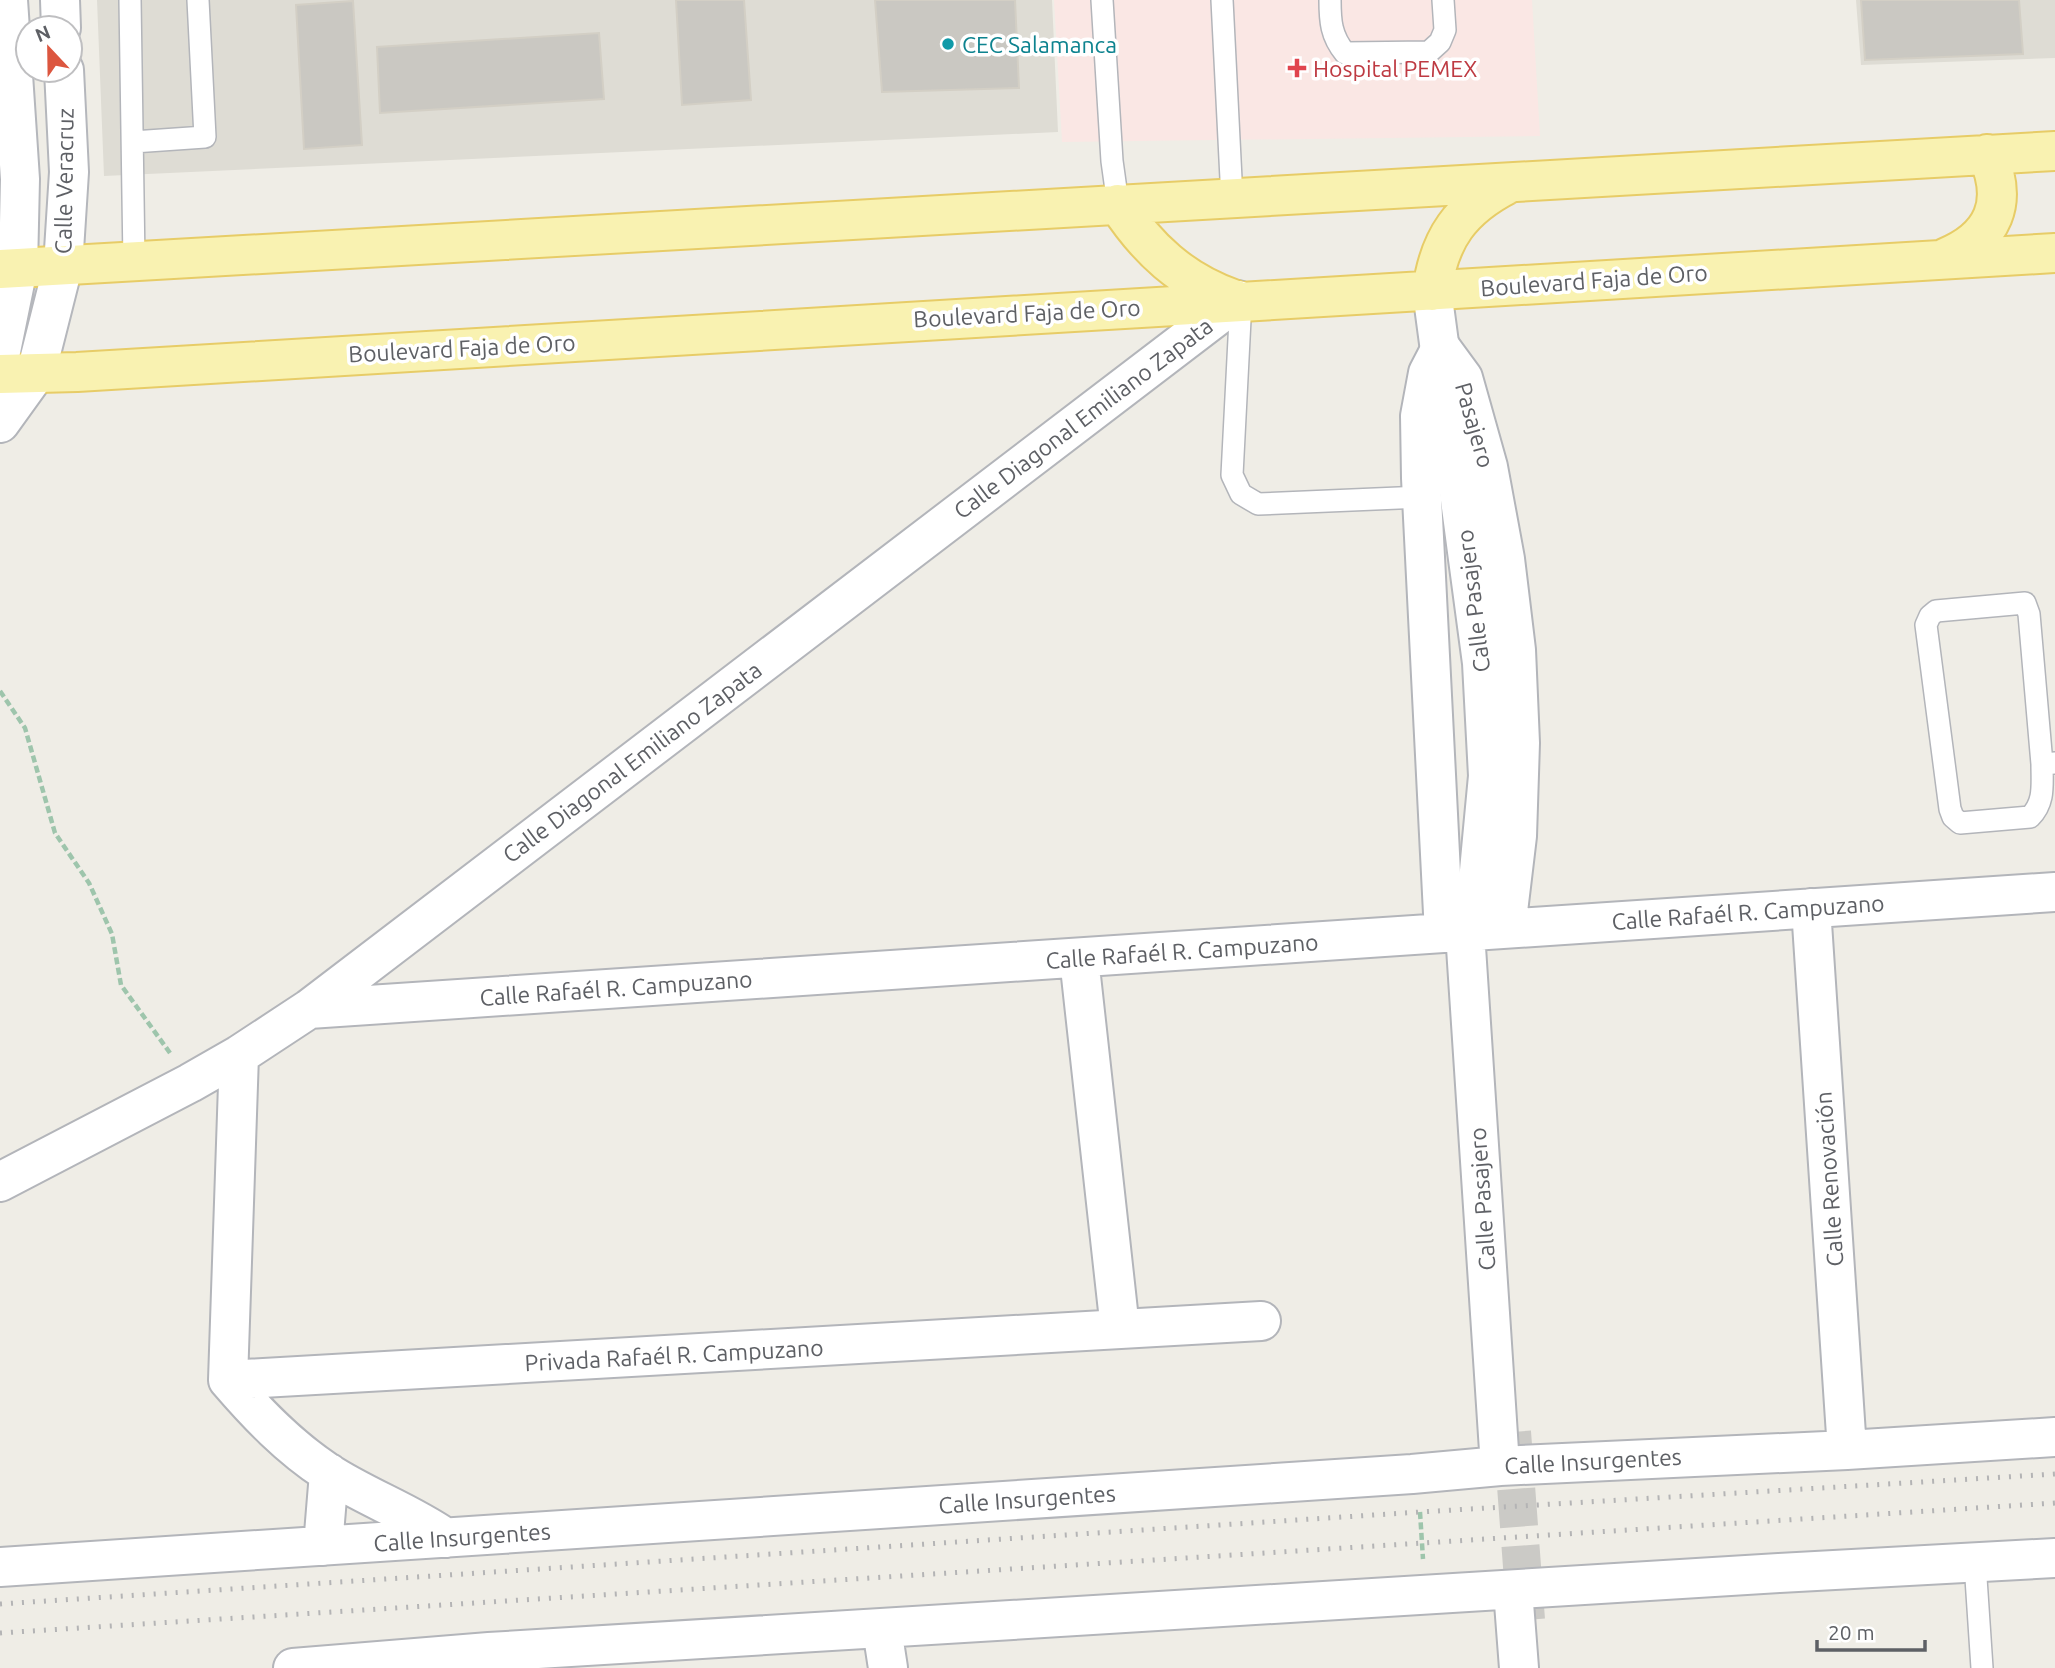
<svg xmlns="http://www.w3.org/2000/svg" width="2055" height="1668" font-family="Ubuntu,sans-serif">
	<rect width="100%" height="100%" fill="#efede6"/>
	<path fill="#dedcd4" d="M 97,0 L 1052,0 L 1058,132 L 104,176 Z
		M 1856,0 L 2055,0 L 2055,58 L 1861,65 Z"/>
	<path fill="#fae7e4" d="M 1054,0 L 1532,0 L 1540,136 L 1062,142 Z"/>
	<path fill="#cac8c2" stroke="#d3cfc5" stroke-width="2" d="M 676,0 L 744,0 L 751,100 L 682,105 Z
		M 875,0 L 1015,0 L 1019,88 L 882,92 Z
		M 1861,0 L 2019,0 L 2023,54 L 1865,60 Z
		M 353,1 L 362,145 L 304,149 L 296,5 Z
		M 599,33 L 604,99 L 380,113 L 377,47 Z"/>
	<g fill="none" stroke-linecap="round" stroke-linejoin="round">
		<path stroke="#cbcac6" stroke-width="38" stroke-dasharray="38 19" stroke-linecap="butt" d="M 1512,1432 L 1526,1620"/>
		<defs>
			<path id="lane" d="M 130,0 L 134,262
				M 1102,0 L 1112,161 L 1118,204
				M 1222,0 L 1232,199
				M 1330,0 C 1330,21 1331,36 1345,53 L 1429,52 L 1440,42 L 1445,30 L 1443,0
				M 133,142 L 205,137 L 198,0
				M 1241,300 L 1232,475 L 1241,494 L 1258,504 L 1422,497
				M 2042,764 C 2042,785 2045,802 2030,817 L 1960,823 L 1953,817 L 1950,809 L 1926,625 L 1930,616 L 1936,611 L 2025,603 L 2029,614 L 2042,764 L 2055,763
				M 1975,1563 L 1982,1668"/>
			<path id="street" d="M 0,423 L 36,373
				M 1811,908 L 1847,1450
				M 1465,932 L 1500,1466
				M 1444,933 L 1421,478 L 1420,416 L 1428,373 L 1441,348 L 1463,378 L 1488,467 L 1505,559 L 1516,650 L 1520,743 L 1517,836 L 1506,928
				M 1079,958 L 1120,1329
				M 309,1009 L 2055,892
				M 239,1055 L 228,1380 C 258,1415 289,1447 327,1472 C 365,1497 409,1512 446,1538
				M 0,1182 L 190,1083 L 239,1055 L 309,1009 L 1238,300
				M 228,1380 L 1261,1321
				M 323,1546 L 329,1473
				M 0,1567 L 1412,1474 L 1500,1466 L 1847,1450 L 2055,1437
				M 1513,1590 L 1519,1668
				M 882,1629 L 888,1668
				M 293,1668 L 489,1652 L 1779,1573 L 2055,1558"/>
			<path id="secondary" d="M 60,0 L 61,28
				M 1432,291 L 1482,663 L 1488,776 L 1475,913
				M 0,356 L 18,268 L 20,179 L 8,0
				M 36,373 L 63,266 L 69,172 L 64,70"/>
			<path id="primary" d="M 1118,204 C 1147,249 1182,281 1233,299
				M 1945,258 C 1994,238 2009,202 1987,154
				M 0,269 L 2055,151
				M 1432,291 C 1439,238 1461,208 1508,184
				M 0,374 L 77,372 L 2055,253"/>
		</defs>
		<use href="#lane" stroke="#b3b5ba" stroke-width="24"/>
		<use href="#street" stroke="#b3b5ba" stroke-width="42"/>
		<use href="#secondary" stroke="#b5b7bc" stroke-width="42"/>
		<use href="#primary" stroke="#e7cc67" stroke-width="42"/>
		<path stroke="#9ec5ac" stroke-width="4.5" stroke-dasharray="7 3.5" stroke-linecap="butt" d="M 0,691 L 25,728 L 55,833 L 89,883 L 112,934 L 121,985 L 170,1053
			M 1420,1512 L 1423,1559"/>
		<use href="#lane" stroke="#fff" stroke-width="21"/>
		<use href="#street" stroke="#fff" stroke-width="38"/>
		<use href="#secondary" stroke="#fff" stroke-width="38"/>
		<use href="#primary" stroke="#f9f2b1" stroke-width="38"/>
		<path stroke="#b4b4b5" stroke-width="5" stroke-dasharray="2 9" stroke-linecap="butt" d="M 0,1604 L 1420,1512 L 2055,1474
			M 0,1633 L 2055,1503"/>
	</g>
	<circle fill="#0f9aa8" stroke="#fff" stroke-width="2.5" cx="948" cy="44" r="7"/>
	<path fill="#e0444e" stroke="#fff" stroke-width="2.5" d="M1293.5 57.5h7v7h7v7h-7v7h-7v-7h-7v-7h7z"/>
	<g text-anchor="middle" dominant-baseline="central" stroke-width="7" stroke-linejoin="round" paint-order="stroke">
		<g font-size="23" fill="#0d838f" stroke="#fff" text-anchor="start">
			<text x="962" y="44">CEC Salamanca</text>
		</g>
		<g font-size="23" fill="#be3a42" stroke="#fff" text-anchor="start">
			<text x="1313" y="68">Hospital PEMEX</text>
		</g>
		<g font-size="23" fill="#5e6065" stroke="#fff">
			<text transform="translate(64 181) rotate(-89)">Calle Veracruz</text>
			<text transform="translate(1594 280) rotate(-4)">Boulevard Faja de Oro</text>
			<text transform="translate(1027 313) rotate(-3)">Boulevard Faja de Oro</text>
			<text transform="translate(462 348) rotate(-3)">Boulevard Faja de Oro</text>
			<text transform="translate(1083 418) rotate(-37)">Calle Diagonal Emiliano Zapata</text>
			<text transform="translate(1475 425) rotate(74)">Pasajero</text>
			<text transform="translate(1473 601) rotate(-97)">Calle Pasajero</text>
			<text transform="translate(632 762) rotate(-37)">Calle Diagonal Emiliano Zapata</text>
			<text transform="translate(1748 912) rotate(-4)">Calle Rafaél R. Campuzano</text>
			<text transform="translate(1182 951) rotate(-4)">Calle Rafaél R. Campuzano</text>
			<text transform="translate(616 988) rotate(-4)">Calle Rafaél R. Campuzano</text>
			<text transform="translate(1829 1179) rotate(-94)">Calle Renovación</text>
			<text transform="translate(1482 1199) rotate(-94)">Calle Pasajero</text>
			<text transform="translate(674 1355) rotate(-3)">Privada Rafaél R. Campuzano</text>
			<text transform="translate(1593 1461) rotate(-3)">Calle Insurgentes</text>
			<text transform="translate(1027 1499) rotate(-4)">Calle Insurgentes</text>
			<text transform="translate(462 1537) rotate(-4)">Calle Insurgentes</text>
		</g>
	</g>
	<g transform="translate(49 49) rotate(338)"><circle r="33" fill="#ffffff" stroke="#bfbfc1" stroke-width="2"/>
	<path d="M0-5L12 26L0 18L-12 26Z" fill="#dc563f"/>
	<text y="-10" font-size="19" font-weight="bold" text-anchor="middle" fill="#5e6065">N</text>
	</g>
	<path d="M1817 1640v10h108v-10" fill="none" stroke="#5e6065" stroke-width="3.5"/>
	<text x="1828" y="1640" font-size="21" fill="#5e6065" stroke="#ffffff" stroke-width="5" paint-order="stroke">20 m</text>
</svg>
